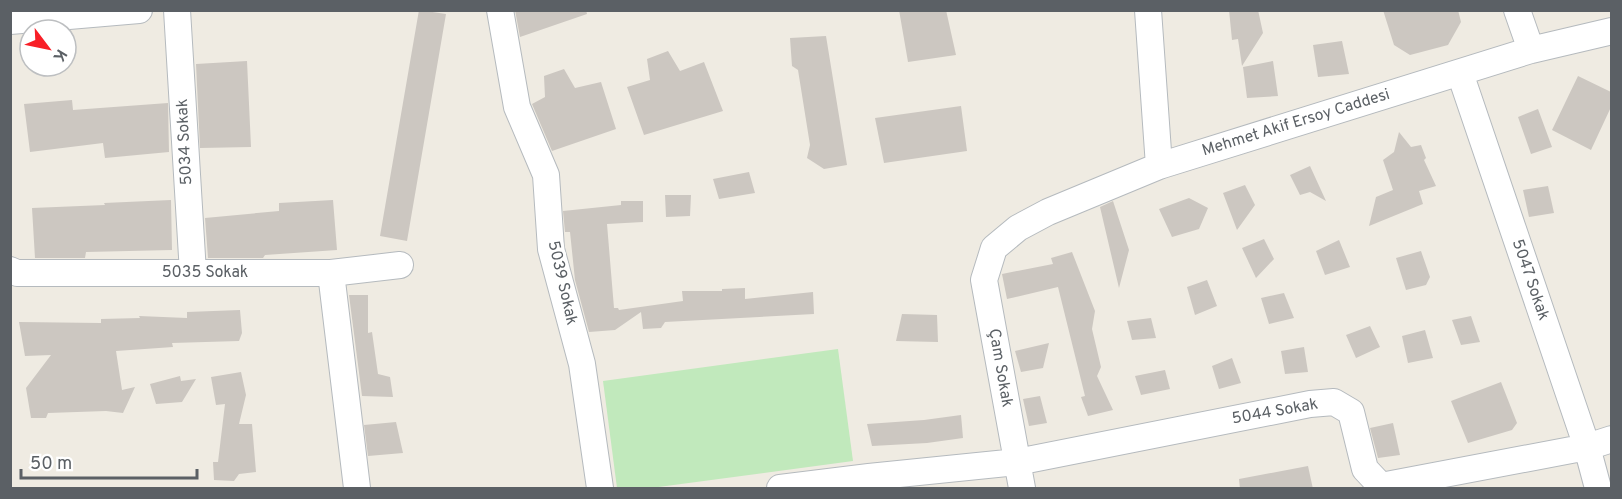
<svg xmlns="http://www.w3.org/2000/svg" width="1622" height="499" font-family="Overpass,sans-serif">
	<rect width="100%" height="100%" fill="#efebe2"/>
	<path fill="#c1e9bc" d="M 838,349 L 853,461 L 651,488 L 617,488 L 603,381 Z"/>
	<path fill="#ccc7c1" d="M 419,10 L 446,14 L 407,241 L 380,236 Z
		M 515,10 L 586,10 L 587,14 L 520,37 Z
		M 899,10 L 946,10 L 956,55 L 908,62 Z
		M 1229,10 L 1258,10 L 1263,33 L 1242,66 L 1238,39 L 1232,40 Z
		M 1383,10 L 1458,10 L 1461,22 L 1448,45 L 1410,55 L 1394,45 Z
		M 826,36 L 847,165 L 824,169 L 807,158 L 810,145 L 798,70 L 792,66 L 790,38 Z
		M 1342,41 L 1349,74 L 1318,77 L 1313,45 Z
		M 668,51 L 680,71 L 704,62 L 723,111 L 644,135 L 627,87 L 650,80 L 647,59 Z
		M 247,61 L 251,147 L 200,148 L 196,64 Z
		M 1273,61 L 1278,96 L 1247,98 L 1243,67 Z
		M 564,69 L 575,88 L 601,82 L 616,129 L 552,151 L 532,104 L 545,97 L 544,76 Z
		M 1578,76 L 1611,92 L 1611,107 L 1591,150 L 1552,130 Z
		M 72,100 L 73,110 L 168,103 L 169,152 L 105,158 L 103,143 L 30,152 L 24,104 Z
		M 961,106 L 967,151 L 884,163 L 875,118 Z
		M 1538,109 L 1552,147 L 1531,154 L 1518,117 Z
		M 1399,132 L 1411,147 L 1421,145 L 1426,158 L 1424,160 L 1436,186 L 1419,191 L 1423,204 L 1369,226 L 1376,197 L 1393,190 L 1383,160 L 1394,152 Z
		M 1310,166 L 1326,201 L 1310,192 L 1300,195 L 1290,175 Z
		M 749,172 L 755,193 L 719,199 L 713,179 Z
		M 1245,185 L 1255,205 L 1237,230 L 1223,193 Z
		M 1548,186 L 1554,213 L 1529,217 L 1523,190 Z
		M 665,195 L 691,195 L 690,216 L 666,217 Z
		M 1189,198 L 1208,208 L 1199,229 L 1172,237 L 1159,209 Z
		M 171,200 L 172,250 L 86,252 L 85,258 L 35,258 L 32,208 L 105,205 L 104,203 Z
		M 333,200 L 337,250 L 265,255 L 263,258 L 208,258 L 205,218 L 279,211 L 279,203 Z
		M 621,201 L 643,201 L 643,222 L 607,224 L 614,308 L 618,308 L 619,310 L 683,301 L 682,291 L 722,291 L 722,289 L 745,288 L 745,299 L 813,292 L 814,314 L 665,322 L 661,328 L 643,329 L 641,312 L 615,330 L 589,332 L 575,280 L 570,232 L 565,232 L 563,211 L 621,205 Z
		M 1113,201 L 1129,250 L 1119,288 L 1100,207 Z
		M 1264,239 L 1274,259 L 1256,278 L 1242,248 Z
		M 1339,240 L 1350,267 L 1325,275 L 1316,251 Z
		M 1421,251 L 1430,277 L 1426,285 L 1406,290 L 1396,258 Z
		M 1072,252 L 1095,311 L 1092,329 L 1101,367 L 1097,376 L 1113,410 L 1088,416 L 1081,397 L 1085,396 L 1058,287 L 1007,299 L 1002,274 L 1053,264 L 1051,258 Z
		M 1207,280 L 1217,306 L 1195,315 L 1187,287 Z
		M 1284,293 L 1294,318 L 1269,324 L 1261,298 Z
		M 349,295 L 368,295 L 368,333 L 372,332 L 378,374 L 390,377 L 393,397 L 362,396 Z
		M 240,310 L 242,333 L 239,341 L 172,343 L 173,347 L 116,351 L 122,390 L 135,387 L 123,413 L 106,411 L 48,413 L 46,418 L 31,418 L 26,388 L 51,355 L 25,356 L 19,322 L 101,323 L 101,319 L 140,318 L 139,316 L 187,318 L 187,312 Z
		M 902,314 L 937,315 L 938,342 L 896,341 Z
		M 1471,316 L 1480,342 L 1461,345 L 1452,320 Z
		M 1151,318 L 1156,338 L 1132,340 L 1127,321 Z
		M 1370,326 L 1380,347 L 1356,358 L 1346,335 Z
		M 1425,330 L 1433,358 L 1408,363 L 1402,336 Z
		M 1049,343 L 1043,368 L 1021,372 L 1015,351 Z
		M 1304,347 L 1308,372 L 1285,374 L 1281,351 Z
		M 1232,358 L 1241,383 L 1219,389 L 1212,366 Z
		M 1165,370 L 1170,389 L 1141,395 L 1135,376 Z
		M 241,372 L 246,395 L 239,424 L 252,424 L 256,472 L 239,474 L 234,481 L 214,480 L 213,462 L 218,462 L 225,404 L 216,405 L 211,377 Z
		M 180,376 L 181,381 L 196,379 L 182,402 L 156,404 L 150,384 Z
		M 1501,382 L 1517,423 L 1512,430 L 1468,443 L 1451,401 Z
		M 1040,396 L 1047,423 L 1029,426 L 1023,399 Z
		M 961,415 L 963,438 L 927,443 L 872,446 L 867,424 L 924,420 Z
		M 396,422 L 403,453 L 368,456 L 364,425 Z
		M 1393,423 L 1400,455 L 1378,458 L 1370,428 Z
		M 1308,466 L 1313,489 L 1240,489 L 1239,479 Z"/>
	<g fill="none" stroke-linecap="round" stroke-linejoin="round">
		<defs>
			<path id="minor" d="M 177,10 L 193,273
				M 500,10 L 517,107 L 546,175 L 551,249 L 582,364 L 600,488
				M 1148,10 L 1159,166
				M 1517,10 L 1531,50
				M 10,21 L 139,10
				M 1460,73 L 1587,447 L 1598,488
				M 10,270 L 17,273 L 331,273 L 400,265
				M 331,273 L 357,488
				M 780,488 L 869,477 L 1017,462 L 1310,404 L 1334,402 L 1351,412 L 1365,469 L 1381,486 L 1587,447 L 1612,439
				M 1022,488 L 984,280 L 994,248 L 1018,228 L 1048,212 L 1159,166 L 1531,50 L 1612,31"/>
		</defs>
		<use href="#minor" stroke="#b5babe" stroke-width="28"/>
		<use href="#minor" stroke="#fff" stroke-width="26"/>
	</g>
	<g text-anchor="middle" dominant-baseline="central" stroke-width="6" stroke-linejoin="round" paint-order="stroke">
		<g font-size="16" fill="#5b6065" stroke="#fff">
			<text transform="translate(1296 123) rotate(-17)">Mehmet Akif Ersoy Caddesi</text>
			<text transform="translate(185 142) rotate(-93)">5034 Sokak</text>
			<text x="205" y="273">5035 Sokak</text>
			<text transform="translate(1530 280) rotate(71)">5047 Sokak</text>
			<text transform="translate(562 283) rotate(77)">5039 Sokak</text>
			<text transform="translate(1000 368) rotate(80)">Çam Sokak</text>
			<text transform="translate(1275 412) rotate(-10)">5044 Sokak</text>
		</g>
	</g>
	<rect width="1622" height="499" fill="none" stroke="#5b6065" stroke-width="24"/>
	<g transform="translate(48 48) rotate(122)"><circle r="28" fill="#ffffff" stroke="#bdbfc1" stroke-width="1.5"/>
	<path d="M0-4.5L10 22L0 15L-10 22Z" fill="#f81f27"/>
	<text y="-9" font-size="16" font-weight="bold" text-anchor="middle" fill="#5b6065">K</text>
	</g>
	<path d="M21 469v9h176v-9" fill="none" stroke="#5b6065" stroke-width="3"/>
	<text x="30" y="469" font-size="18" fill="#5b6065" stroke="#ffffff" stroke-width="4.5" paint-order="stroke">50 m</text>
</svg>
